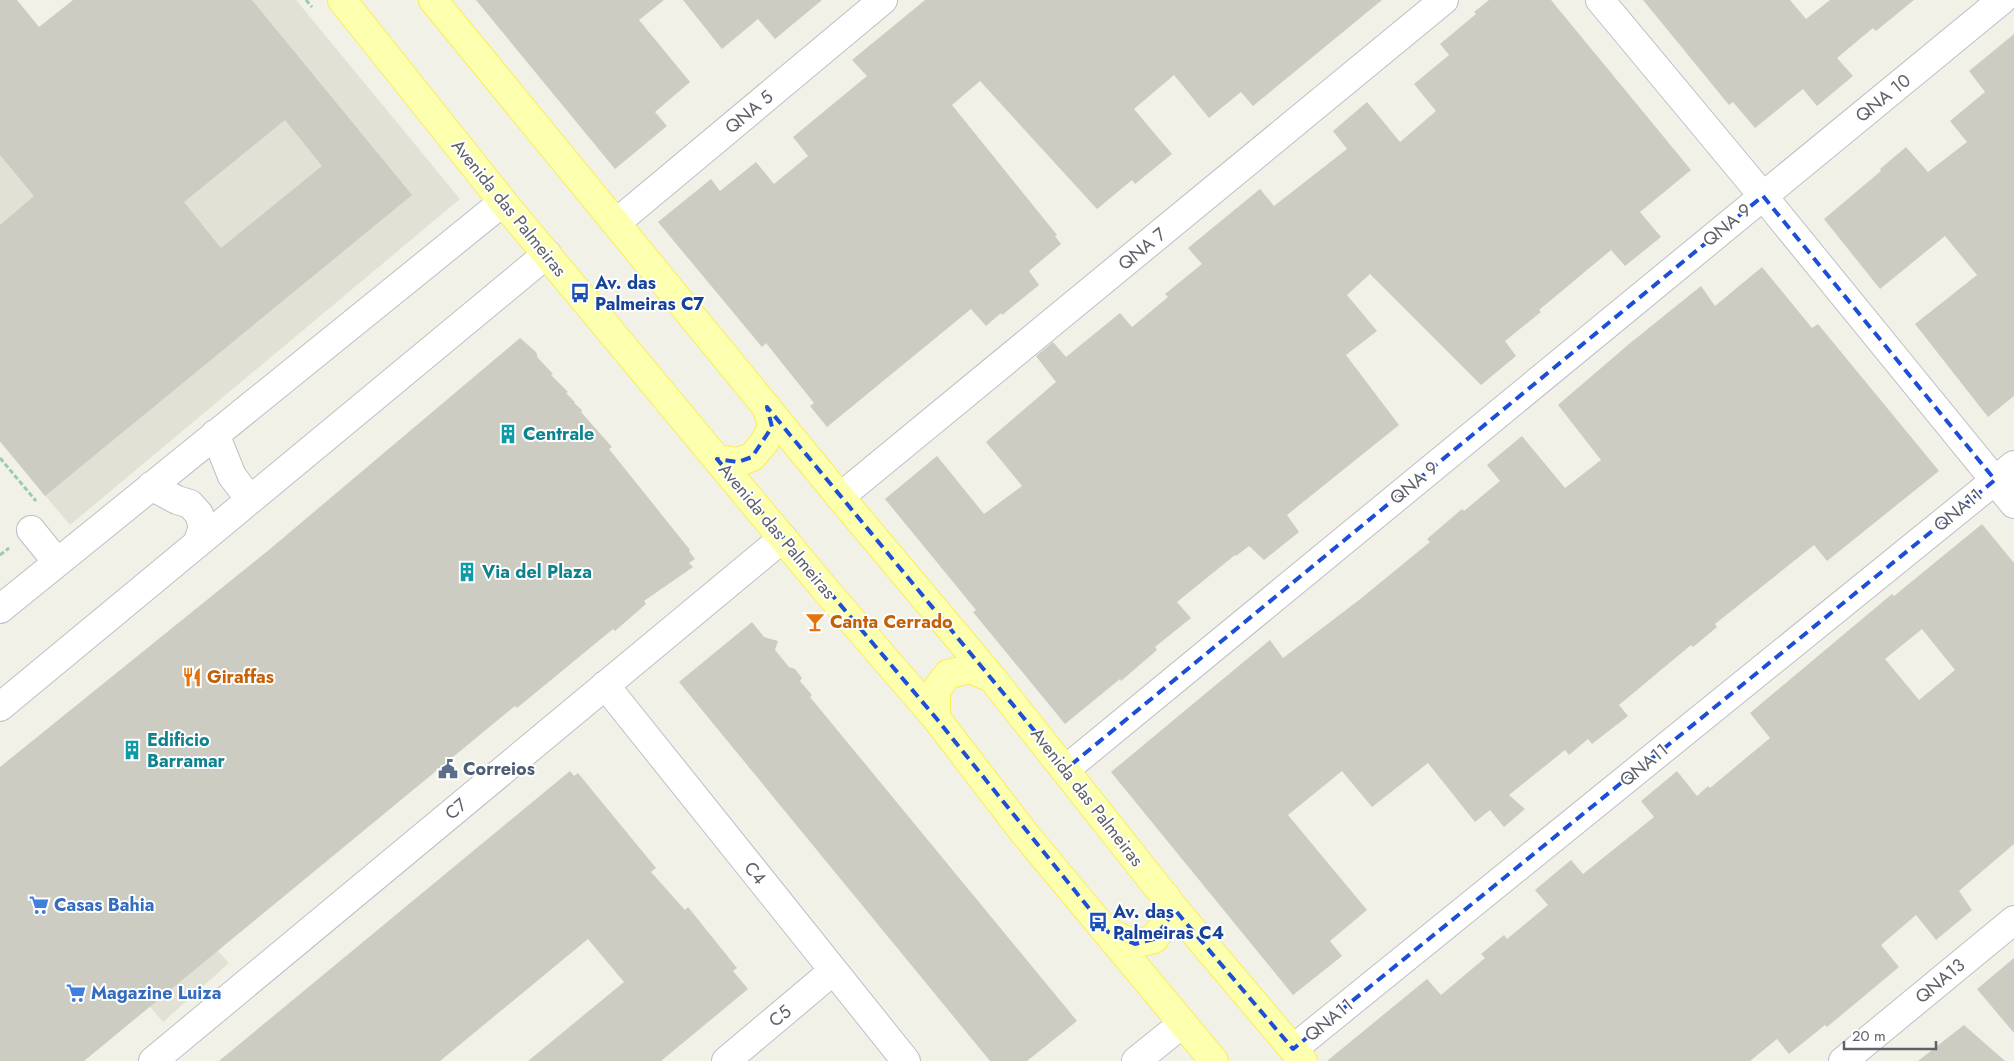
<svg xmlns="http://www.w3.org/2000/svg" width="2014" height="1061" font-family="Jost,sans-serif">
	<rect width="100%" height="100%" fill="#f1f1e7"/>
	<path fill="#e1e1d5" d="M 178,0 L 296,0 L 460,199 L 70,525 L 0,442 L 0,153 Z
		M 180,909 L 229,963 L 163,1022 L 117,967 Z"/>
	<path fill="#ccccc3" fill-rule="evenodd" d="M 0,0 L 17,0 L 39,27 L 73,0 L 252,0 L 412,195 L 45,496 L 0,441 L 0,225 L 34,196 L 0,155 ZM 285,120 L 322,166 L 221,248 L 184,202 Z
		M 476,0 L 664,0 L 639,20 L 690,82 L 655,112 L 667,126 L 615,169 Z
		M 683,0 L 822,0 L 775,39 L 758,19 L 722,49 Z
		M 925,0 L 1382,0 L 1253,106 L 1241,92 L 1209,118 L 1174,75 L 1134,109 L 1172,154 L 1135,184 L 1132,180 L 1097,209 L 980,81 L 952,105 L 1057,235 L 1055,236 L 1061,244 L 1029,271 L 1039,285 L 1002,315 L 1001,313 L 986,326 L 971,309 L 827,427 L 810,406 L 814,403 L 766,343 L 762,347 L 658,222 L 711,179 L 720,191 L 756,162 L 774,184 L 808,156 L 793,137 L 867,76 L 852,60 Z
		M 1489,0 L 1551,0 L 1691,170 L 1640,212 L 1661,237 L 1625,266 L 1611,250 L 1539,310 L 1541,312 L 1505,341 L 1516,356 L 1481,385 L 1370,274 L 1347,295 L 1377,331 L 1346,355 L 1399,425 L 1287,515 L 1299,532 L 1264,560 L 1249,546 L 1236,556 L 1235,555 L 1177,602 L 1191,618 L 1155,647 L 1157,650 L 1121,681 L 1120,679 L 1065,724 L 973,612 L 976,610 L 885,499 L 937,456 L 984,514 L 1022,486 L 986,442 L 1056,382 L 1036,356 L 1053,342 L 1066,357 L 1120,313 L 1132,327 L 1168,297 L 1165,294 L 1202,264 L 1188,248 L 1260,189 L 1274,206 L 1347,149 L 1333,131 L 1367,102 L 1400,142 L 1436,111 L 1414,84 L 1449,55 L 1440,44 L 1476,14 L 1474,12 Z
		M 1643,0 L 1790,0 L 1806,19 L 1830,0 L 1914,0 L 1876,31 L 1873,28 L 1837,58 L 1853,76 L 1817,106 L 1803,89 L 1755,128 L 1733,102 L 1729,105 Z
		M 2014,34 L 2014,396 L 1988,417 L 1915,324 L 1977,275 L 1945,236 L 1880,289 L 1824,219 L 1881,171 L 1880,169 L 1906,147 L 1928,172 L 1967,142 L 1950,121 L 1985,92 L 1969,71 Z
		M 1762,267 L 1812,328 L 1818,324 L 1939,471 L 1827,561 L 1814,545 L 1715,624 L 1717,627 L 1693,647 L 1691,645 L 1619,705 L 1628,716 L 1592,744 L 1588,739 L 1569,755 L 1565,750 L 1509,795 L 1525,809 L 1504,827 L 1490,810 L 1475,822 L 1428,763 L 1372,807 L 1342,771 L 1288,815 L 1367,910 L 1330,941 L 1342,956 L 1293,995 L 1111,772 L 1270,640 L 1283,658 L 1359,600 L 1430,542 L 1427,539 L 1462,509 L 1464,511 L 1500,481 L 1487,465 L 1522,436 L 1565,488 L 1601,460 L 1558,405 L 1629,344 L 1701,286 L 1715,306 Z
		M 520,338 L 536,352 L 538,358 L 553,374 L 551,375 L 568,392 L 566,393 L 575,402 L 574,403 L 582,410 L 581,412 L 612,447 L 609,449 L 690,550 L 689,551 L 695,559 L 689,563 L 693,567 L 644,601 L 646,604 L 615,631 L 613,629 L 517,708 L 515,706 L 84,1061 L 0,1061 L 0,767 L 270,549 Z
		M 1982,524 L 2014,563 L 2014,844 L 1959,891 L 1972,910 L 1936,940 L 1916,915 L 1881,945 L 1899,967 L 1827,1027 L 1825,1025 L 1789,1054 L 1777,1039 L 1750,1061 L 1327,1061 L 1427,979 L 1441,995 L 1485,958 L 1481,954 L 1504,935 L 1507,939 L 1548,905 L 1535,890 L 1571,860 L 1583,874 L 1654,817 L 1641,801 L 1677,771 L 1697,796 L 1708,786 L 1710,788 L 1770,738 L 1750,713 L 1892,594 L 1894,596 ZM 1922,629 L 1955,670 L 1919,700 L 1885,659 Z
		M 752,622 L 764,637 L 778,641 L 775,650 L 789,667 L 795,669 L 802,678 L 800,681 L 812,695 L 810,697 L 1077,1021 L 1027,1061 L 990,1061 L 679,682 Z
		M 570,771 L 574,776 L 578,773 L 656,868 L 651,872 L 685,910 L 688,907 L 737,968 L 733,971 L 748,989 L 661,1061 L 528,1061 L 624,982 L 588,939 L 440,1061 L 219,1061 Z
		M 2014,958 L 2014,1033 L 1977,989 Z
		M 1964,1025 L 2005,1061 L 1918,1061 Z"/>
	<g fill="none" stroke-linecap="round" stroke-linejoin="round">
		<defs>
			<path id="minor" d="M 1600,0 L 1763,196 L 2014,504
				M 616,223 L 883,0
				M 215,434 L 232,476 L 245,493 L 257,494
				M 151,486 L 177,500 L 190,504 L 199,514 L 203,527 L 197,544
				M 840,497 L 1444,0
				M 31,530 L 57,562
				M 0,609 L 503,202
				M 605,685 L 906,1061
				M 0,707 L 547,254
				M 1066,769 L 2002,0
				M 1293,1049 L 2014,465
				M 153,1061 L 783,538
				M 726,1061 L 833,971
				M 1136,1061 L 1182,1024
				M 1843,1061 L 2014,920"/>
			<path id="major" d="M 342,0 L 503,202 L 829,594 L 936,718 L 1025,834 L 1214,1061
				M 433,0 L 840,497 L 992,678 L 1178,913 L 1303,1061
				M 717,459 L 738,462 L 752,457 L 764,443 L 772,427 L 767,407
				M 936,718 L 936,690 L 948,674 L 970,669 L 992,678
				M 1108,932 L 1135,944 L 1154,939 L 1166,922 L 1166,897"/>
		</defs>
		<use href="#minor" stroke="#bebfc6" stroke-width="30"/>
		<use href="#major" stroke="#fbee57" stroke-width="30"/>
		<path stroke="#9accb3" stroke-width="3" stroke-dasharray="5 2.5" stroke-linecap="butt" d="M 306,0 L 312,7
			M 0,458 L 36,501
			M 0,555 L 9,548"/>
		<use href="#minor" stroke="#fff" stroke-width="28"/>
		<use href="#major" stroke="#fcffae" stroke-width="28"/>
	</g>
	<path fill="none" stroke="#1d4ed8" stroke-width="4" stroke-dasharray="10 6" stroke-linejoin="round" d="M 1763,196 L 1995,480 L 1293,1049 L 1175,910 L 1154,939 L 1135,944 L 1108,932 L 936,718 L 717,459 L 738,462 L 752,457 L 772,427 L 767,407 L 1066,769 Z"/>
	<defs>
		<symbol id="bus-bare" viewBox="-9 -9 18 18"><path d="M-5-6H5V4H4V6H2V4H-2V6H-4V4H-5ZM-3.5-4V0h7V-4ZM-3.5 1.2v1.5H-2V1.2ZM2 1.2v1.5H3.5V1.2Z" fill="#1a4fb4" stroke="#fff" stroke-width="2.5" paint-order="stroke"/></symbol>
		<symbol id="building-bare" viewBox="-9 -9 18 18"><path d="M-4-6H4V6H1V3H-1V6H-4ZM-2.5-4.3h1.7v1.8h-1.7ZM.8-4.3h1.7v1.8H.8ZM-2.5-1h1.7V.8h-1.7ZM.8-1h1.7V.8H.8Z" fill="#0f9aa8" stroke="#fff" stroke-width="2.5" paint-order="stroke"/></symbol>
		<symbol id="bar-bare" viewBox="-9 -9 18 18"><path d="M-6-5H6L.8 .8V4.5H3.5V6h-7V4.5H-.8V.8Z" fill="#e8710a" stroke="#fff" stroke-width="2.5" paint-order="stroke"/></symbol>
		<symbol id="restaurant-bare" viewBox="-9 -9 18 18"><path d="M-5-6h1v4h1v-4h1v4h1v-4h1v5L-1.5 .5V6h-2V.5L-5-1ZM5-6V6H3V1.5H1.5Q1.5-4 5-6Z" fill="#e8710a" stroke="#fff" stroke-width="2.5" paint-order="stroke"/></symbol>
		<symbol id="civic-bare" viewBox="-9 -9 18 18"><path d="M-.6-6.5H3V-4.5H.6V-3L4-1V1h2V6H-6V1h2V-1L-.6-3ZM-1.2 2.5V6h2.4V2.5Z" fill="#5c6f8a" stroke="#fff" stroke-width="2.5" paint-order="stroke"/></symbol>
		<symbol id="supermarket-bare" viewBox="-9 -9 18 18"><path d="M-6-5.5h2.5l.6 2H6L4.5 2H-2.5L-4.4-4H-6ZM-1.5 3.2a1.3 1.3 0 1 0 .1 0ZM3 3.2a1.3 1.3 0 1 0 .1 0Z" fill="#3f7fe0" stroke="#fff" stroke-width="2.5" paint-order="stroke"/></symbol>
	</defs>
	<g fill-rule="evenodd">
		<use href="#bus-bare" x="566" y="279" width="28" height="28"/>
		<use href="#building-bare" x="494" y="420" width="28" height="28"/>
		<use href="#building-bare" x="453" y="558" width="28" height="28"/>
		<use href="#bar-bare" x="801" y="608" width="28" height="28"/>
		<use href="#restaurant-bare" x="178" y="663" width="28" height="28"/>
		<use href="#building-bare" x="118" y="736" width="28" height="28"/>
		<use href="#civic-bare" x="434" y="755" width="28" height="28"/>
		<use href="#supermarket-bare" x="25" y="891" width="28" height="28"/>
		<use href="#bus-bare" x="1084" y="908" width="28" height="28"/>
		<use href="#supermarket-bare" x="62" y="979" width="28" height="28"/>
	</g>
	<g text-anchor="middle" dominant-baseline="central" stroke-width="4" stroke-linejoin="round" paint-order="stroke">
		<g font-size="18" fill="#5e6168" stroke="#fff">
			<text transform="translate(1883 98) rotate(-39)">QNA 10</text>
			<text transform="translate(749 112) rotate(-40)">QNA 5</text>
			<text transform="translate(509 208) rotate(51)">Avenida das Palmeiras</text>
			<text transform="translate(1727 225) rotate(-39)">QNA 9</text>
			<text transform="translate(1142 249) rotate(-39)">QNA 7</text>
			<text transform="translate(1414 483) rotate(-39)">QNA 9</text>
			<text transform="translate(1958 510) rotate(-39)">QNA11</text>
			<text transform="translate(777 531) rotate(50)">Avenida das Palmeiras</text>
			<text transform="translate(1644 765) rotate(-39)">QNA11</text>
			<text transform="translate(1087 797) rotate(52)">Avenida das Palmeiras</text>
			<text transform="translate(456 809) rotate(-40)">C7</text>
			<text transform="translate(755 873) rotate(51)">C4</text>
			<text transform="translate(1940 981) rotate(-40)">QNA13</text>
			<text transform="translate(780 1016) rotate(-40)">C5</text>
			<text transform="translate(1329 1020) rotate(-39)">QNA11</text>
		</g>
		<g font-size="18" font-weight="bold" fill="#164399" stroke="#fff" text-anchor="start">
			<text x="595" y="283">Av. das<tspan x="595" dy="21">Palmeiras C7</tspan></text>
			<text x="1113" y="912">Av. das<tspan x="1113" dy="21">Palmeiras C4</tspan></text>
		</g>
		<g font-size="18" font-weight="bold" fill="#0d838f" stroke="#fff" text-anchor="start">
			<text x="523" y="434">Centrale</text>
			<text x="482" y="572">Via del Plaza</text>
			<text x="147" y="740">Edificio<tspan x="147" dy="21">Barramar</tspan></text>
		</g>
		<g font-size="18" font-weight="bold" fill="#c56008" stroke="#fff" text-anchor="start">
			<text x="830" y="622">Canta Cerrado</text>
			<text x="207" y="677">Giraffas</text>
		</g>
		<g font-size="18" font-weight="bold" fill="#4e5e75" stroke="#fff" text-anchor="start">
			<text x="463" y="769">Correios</text>
		</g>
		<g font-size="18" font-weight="bold" fill="#366cbe" stroke="#fff" text-anchor="start">
			<text x="54" y="905">Casas Bahia</text>
			<text x="91" y="993">Magazine Luiza</text>
		</g>
	</g>
	<path d="M1844 1041v8h92v-8" fill="none" stroke="#5e6168" stroke-width="2.5"/>
	<text x="1852" y="1041" font-size="15" fill="#5e6168" stroke="#ffffff" stroke-width="4" paint-order="stroke">20 m</text>
</svg>
